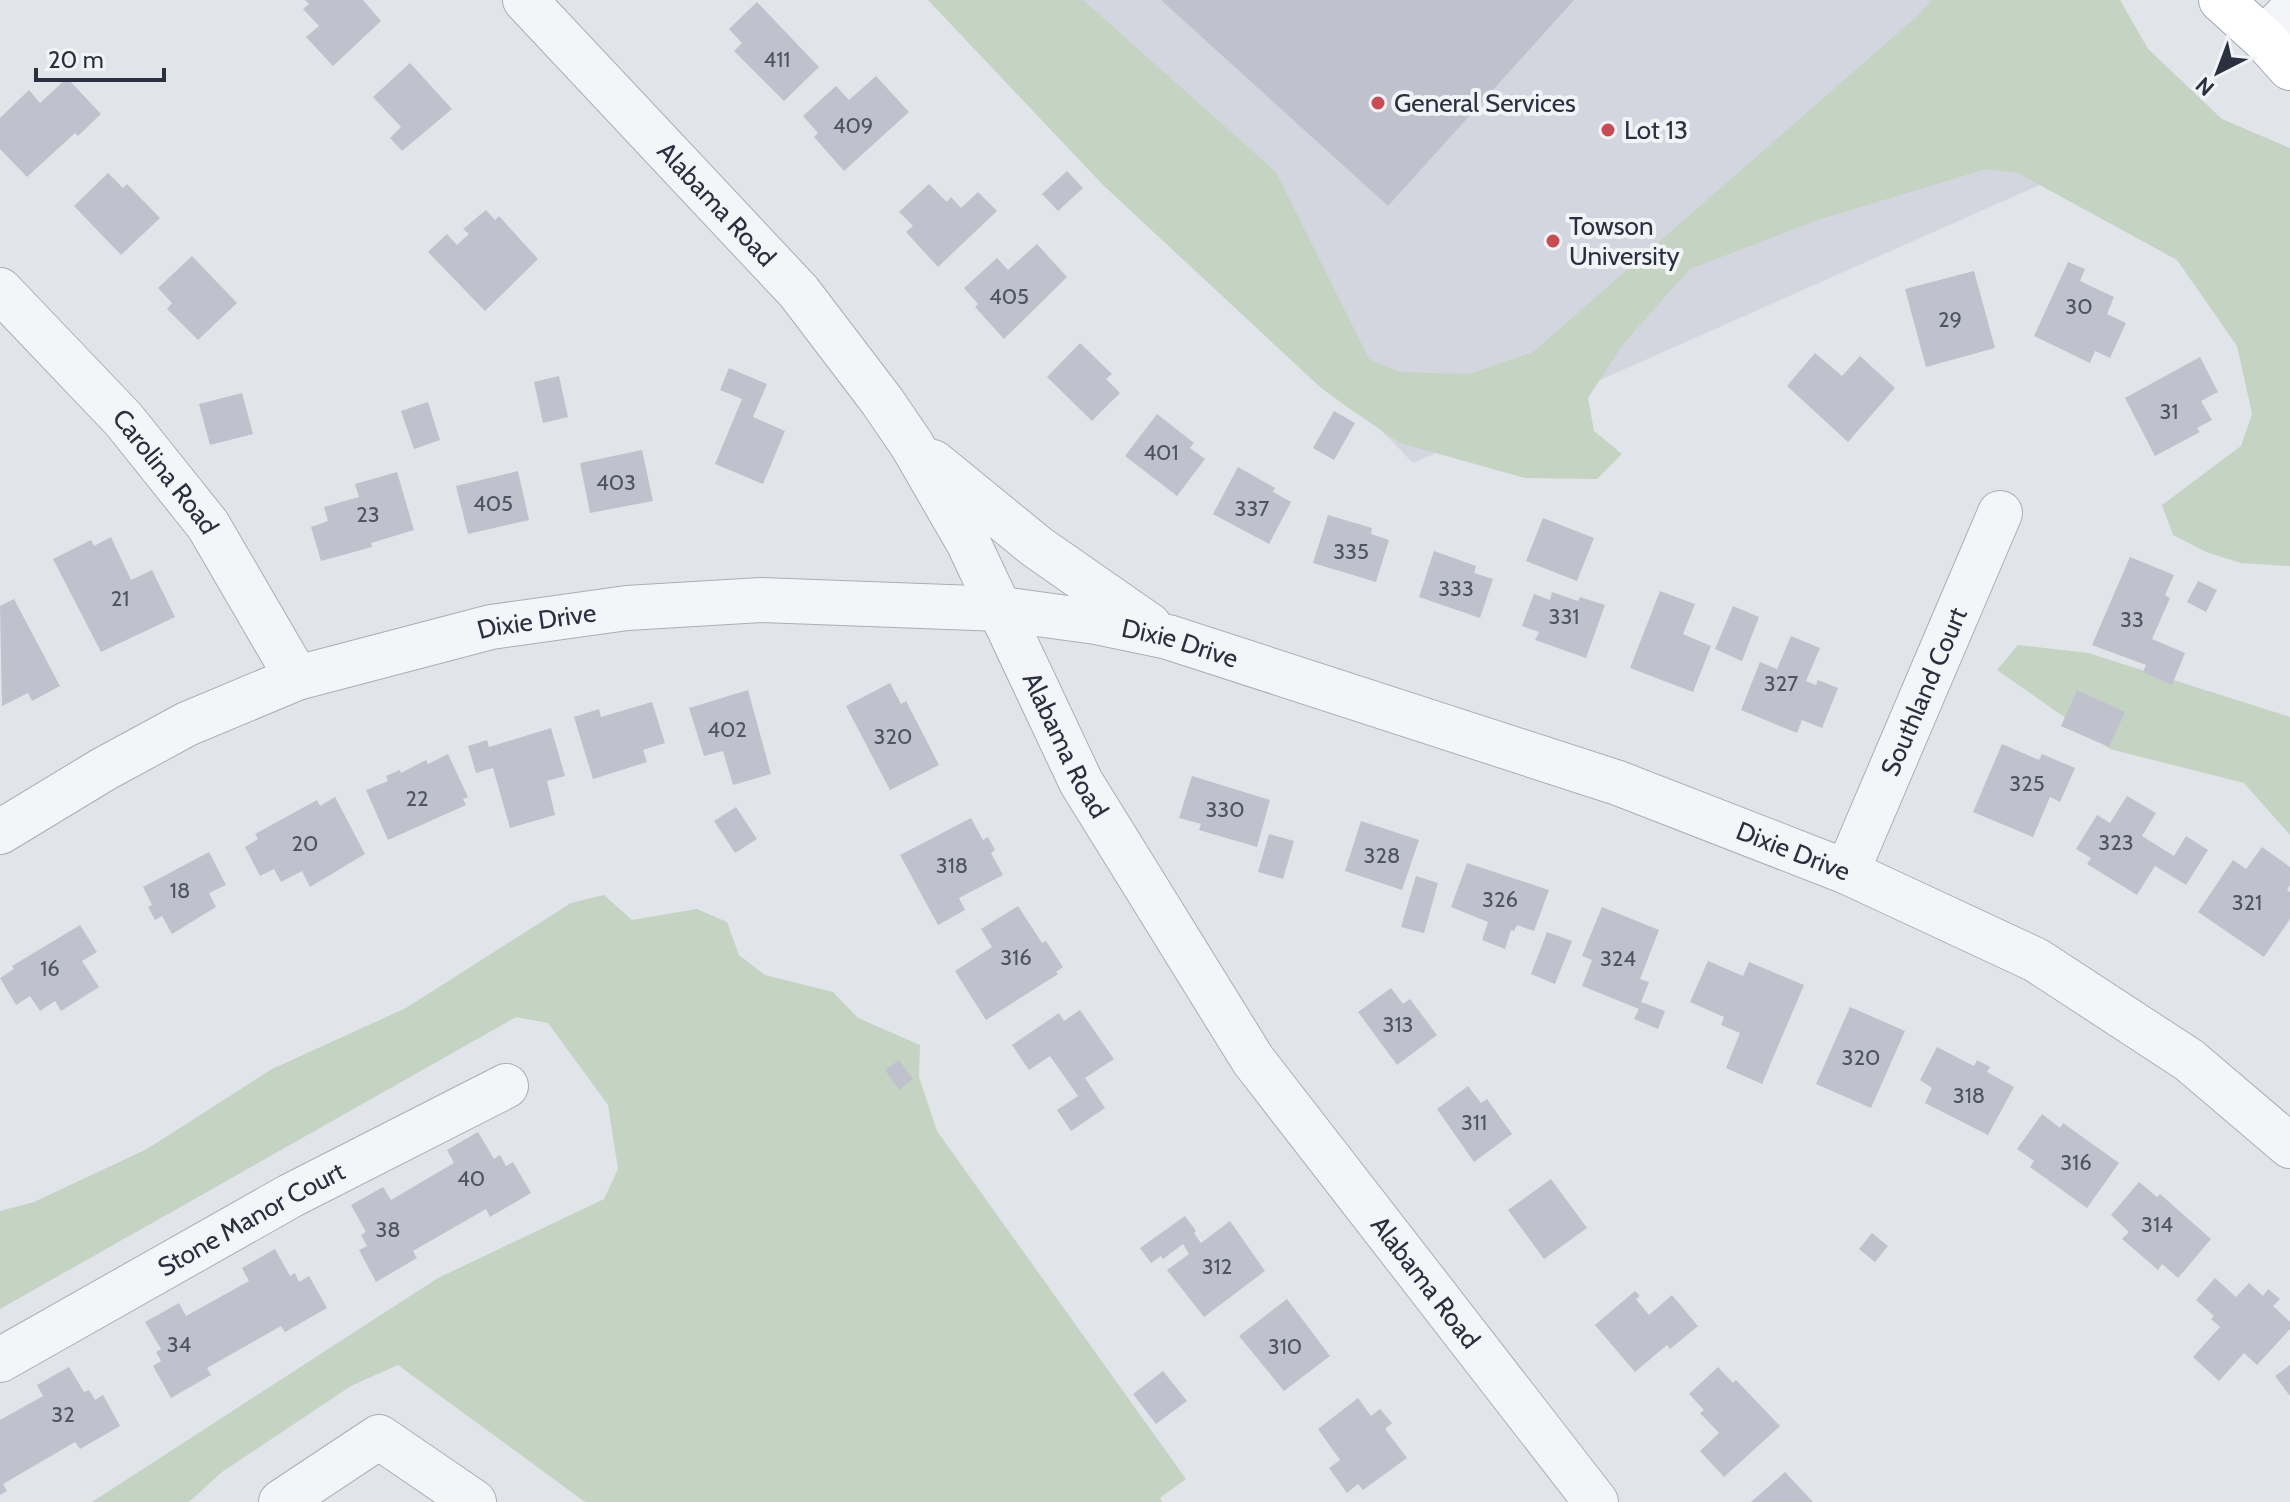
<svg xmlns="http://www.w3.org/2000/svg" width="2290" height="1502" font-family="Cabin,sans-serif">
	<rect width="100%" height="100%" fill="#e1e4e9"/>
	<path fill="#d3d6de" d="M 956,0 L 1937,0 L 2157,133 L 1413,463 Z"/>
	<path fill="#c5d3c3" d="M 928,0 L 1083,0 L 1276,172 L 1369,359 L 1400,372 L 1469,374 L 1533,352 L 1916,17 L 1932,0 L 2120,0 L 2148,49 L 2222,119 L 2290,148 L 2290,566 L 2241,563 L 2206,552 L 2173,535 L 2162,505 L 2241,446 L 2252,414 L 2237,346 L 2177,260 L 2018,173 L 1986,169 L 1818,220 L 1690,269 L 1624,343 L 1588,398 L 1594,431 L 1622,454 L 1597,479 L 1525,478 L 1400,443 L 1347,407 L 1320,387 L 1103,185 Z
		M 2018,645 L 2088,653 L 2290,717 L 2290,835 L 2244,783 L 2110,749 L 1997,670 Z
		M 604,895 L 632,920 L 697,909 L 727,922 L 739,955 L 765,975 L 833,992 L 858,1018 L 920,1045 L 919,1077 L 937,1131 L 1186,1479 L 1160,1498 L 1162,1502 L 585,1502 L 398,1365 L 351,1386 L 222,1472 L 189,1502 L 92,1502 L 438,1278 L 604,1199 L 618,1169 L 608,1105 L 548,1023 L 516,1017 L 0,1309 L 0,1211 L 34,1202 L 147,1149 L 272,1069 L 406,1008 L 571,903 Z"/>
	<path fill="#bfc2cc" d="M 305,0 L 363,0 L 381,21 L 333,66 L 306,37 L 319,26 L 303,9 L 309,4 Z
		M 1161,0 L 1574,0 L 1388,206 Z
		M 757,2 L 819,67 L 784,101 L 734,51 L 742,43 L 729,29 Z
		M 410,63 L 452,109 L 402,151 L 390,138 L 401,127 L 373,97 Z
		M 876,76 L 909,112 L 844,171 L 814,137 L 818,133 L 803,116 L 836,86 L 849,100 Z
		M 67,78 L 101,114 L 78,136 L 75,133 L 27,177 L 0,149 L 0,118 L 29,90 L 40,103 Z
		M 1067,171 L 1083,188 L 1058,211 L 1042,194 Z
		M 108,173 L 123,188 L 127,184 L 160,218 L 121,255 L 74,206 Z
		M 929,184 L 947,202 L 951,197 L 961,208 L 978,192 L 997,211 L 938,267 L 906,232 L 913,226 L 899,212 Z
		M 486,210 L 495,220 L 499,216 L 538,259 L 485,311 L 428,252 L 447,234 L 457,245 L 469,234 L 463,229 Z
		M 1037,244 L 1067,277 L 1004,339 L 975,307 L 978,304 L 964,288 L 997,258 L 1008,270 Z
		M 192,256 L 237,303 L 198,340 L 167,309 L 172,303 L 158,288 Z
		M 2068,262 L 2085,269 L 2080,281 L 2114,297 L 2107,314 L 2126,323 L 2110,358 L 2095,351 L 2090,363 L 2034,336 Z
		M 1974,271 L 1995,348 L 1926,367 L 1905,289 Z
		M 1080,343 L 1112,374 L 1106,379 L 1120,393 L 1092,421 L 1047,377 Z
		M 1815,353 L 1842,376 L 1860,356 L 1895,388 L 1848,442 L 1787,386 Z
		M 2200,357 L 2218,392 L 2201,401 L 2212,420 L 2197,428 L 2200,432 L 2155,456 L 2125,398 Z
		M 729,368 L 767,384 L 753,417 L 785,431 L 763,484 L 715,464 L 742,399 L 720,390 Z
		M 559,376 L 568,417 L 543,423 L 534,382 Z
		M 242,393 L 253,434 L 210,445 L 199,404 Z
		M 428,402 L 440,440 L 414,449 L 401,411 Z
		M 1334,411 L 1355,423 L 1334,460 L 1313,448 Z
		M 1157,414 L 1194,443 L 1190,448 L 1205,459 L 1177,496 L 1125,456 Z
		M 642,450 L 653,501 L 590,513 L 580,463 Z
		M 1238,467 L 1275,488 L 1273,492 L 1291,502 L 1269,544 L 1213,514 Z
		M 518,471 L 529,520 L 468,534 L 456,486 Z
		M 397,472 L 414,530 L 371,543 L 372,547 L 321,561 L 311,527 L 328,521 L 324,507 L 359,497 L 355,484 Z
		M 1328,515 L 1372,528 L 1371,534 L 1389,540 L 1376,582 L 1313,563 Z
		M 1543,518 L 1594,538 L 1577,581 L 1526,561 Z
		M 111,537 L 131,580 L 152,570 L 175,617 L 101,652 L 53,559 L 91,540 L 94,546 Z
		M 1434,551 L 1476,566 L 1474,573 L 1493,579 L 1480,618 L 1419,597 Z
		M 2130,557 L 2174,575 L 2165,595 L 2170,598 L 2152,639 L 2185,653 L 2172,685 L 2143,672 L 2146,665 L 2092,645 Z
		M 2198,581 L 2217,590 L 2206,612 L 2187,602 Z
		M 1660,591 L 1695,604 L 1683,634 L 1711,646 L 1693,692 L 1630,668 Z
		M 1552,592 L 1578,601 L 1580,597 L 1605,605 L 1586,658 L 1535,640 L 1539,632 L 1522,626 L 1534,594 L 1550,600 Z
		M 14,599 L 60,686 L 32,701 L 28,693 L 2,706 L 0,606 Z
		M 1733,606 L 1759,617 L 1742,661 L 1715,649 Z
		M 1791,636 L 1820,648 L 1806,681 L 1816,685 L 1818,680 L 1838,688 L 1822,728 L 1802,720 L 1797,733 L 1741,710 L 1760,662 L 1777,669 Z
		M 890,683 L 901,704 L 906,701 L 939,765 L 890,790 L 846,706 Z
		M 748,690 L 771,774 L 733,785 L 723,751 L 704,756 L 689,708 Z
		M 2077,690 L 2125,712 L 2109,747 L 2061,726 Z
		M 652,702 L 665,743 L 643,750 L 647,762 L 593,779 L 574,717 L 599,709 L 601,717 Z
		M 551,728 L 565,776 L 547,781 L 555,815 L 510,828 L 493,768 L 476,773 L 468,746 L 487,740 L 489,747 Z
		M 2002,744 L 2039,760 L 2042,754 L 2075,768 L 2060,802 L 2050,797 L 2033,837 L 1973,812 Z
		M 448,754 L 468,797 L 463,799 L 466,805 L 388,840 L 366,790 L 388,781 L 386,776 L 400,770 L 401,773 L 426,760 L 428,764 Z
		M 1192,776 L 1270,800 L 1257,847 L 1199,830 L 1201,824 L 1179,818 Z
		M 2127,796 L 2156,813 L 2142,836 L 2174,856 L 2186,836 L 2208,850 L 2186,885 L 2155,866 L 2137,895 L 2087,864 L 2091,858 L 2076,849 L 2097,815 L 2110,823 Z
		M 335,797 L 365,854 L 310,887 L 302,871 L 281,882 L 274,869 L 260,876 L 245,847 L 258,839 L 255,834 L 317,800 L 320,806 Z
		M 736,807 L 757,839 L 735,853 L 714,821 Z
		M 971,818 L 983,840 L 988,837 L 995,850 L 991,853 L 1003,875 L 959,898 L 965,910 L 938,925 L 900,855 Z
		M 1361,821 L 1419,840 L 1402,890 L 1345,871 Z
		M 1269,834 L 1294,841 L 1283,879 L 1258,872 Z
		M 2262,847 L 2290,867 L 2290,885 L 2287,890 L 2290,892 L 2290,919 L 2264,957 L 2198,912 L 2233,860 L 2246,869 Z
		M 209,852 L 226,885 L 209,893 L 216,907 L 172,934 L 162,916 L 155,920 L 148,907 L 152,905 L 143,887 Z
		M 1467,863 L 1549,890 L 1534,931 L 1517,925 L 1514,931 L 1511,930 L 1505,949 L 1482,940 L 1488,922 L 1451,907 Z
		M 1416,876 L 1438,883 L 1424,933 L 1401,927 Z
		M 1018,906 L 1042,943 L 1046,941 L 1063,967 L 1056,972 L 1058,974 L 986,1020 L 955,971 L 992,947 L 981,929 Z
		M 1602,907 L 1659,930 L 1640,979 L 1649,982 L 1641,1002 L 1665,1011 L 1658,1029 L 1634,1019 L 1639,1009 L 1582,986 L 1592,960 L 1582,956 Z
		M 80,925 L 97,952 L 82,961 L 99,987 L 61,1011 L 55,1001 L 40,1011 L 30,996 L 16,1005 L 0,978 L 14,969 L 12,966 Z
		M 1547,932 L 1572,941 L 1555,984 L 1531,974 Z
		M 1708,961 L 1743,976 L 1749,962 L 1804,985 L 1762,1084 L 1726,1068 L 1740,1033 L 1721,1025 L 1724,1017 L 1690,1002 Z
		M 1391,988 L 1403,1004 L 1410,999 L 1437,1035 L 1397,1065 L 1358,1012 Z
		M 1850,1007 L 1905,1031 L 1871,1108 L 1816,1084 Z
		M 1080,1010 L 1114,1059 L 1085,1078 L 1105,1108 L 1071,1131 L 1057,1110 L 1078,1096 L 1050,1056 L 1029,1070 L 1012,1045 L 1059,1013 L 1064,1021 Z
		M 1937,1047 L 1974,1066 L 1977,1060 L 1990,1067 L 1987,1072 L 2014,1087 L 1988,1135 L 1925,1103 L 1932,1088 L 1920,1080 Z
		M 899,1060 L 913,1079 L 899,1090 L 885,1070 Z
		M 1468,1086 L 1481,1103 L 1487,1099 L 1512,1134 L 1474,1162 L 1437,1109 Z
		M 2042,1114 L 2060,1128 L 2063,1123 L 2119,1163 L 2087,1208 L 2030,1167 L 2034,1161 L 2017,1149 Z
		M 478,1132 L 494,1159 L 500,1155 L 506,1166 L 513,1162 L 531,1193 L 490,1217 L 486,1209 L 413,1251 L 417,1258 L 376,1282 L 359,1250 L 367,1246 L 361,1235 L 366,1232 L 351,1205 L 383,1187 L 391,1200 L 454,1163 L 447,1150 Z
		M 1551,1179 L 1587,1228 L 1544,1259 L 1508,1210 Z
		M 2139,1182 L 2157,1197 L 2160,1194 L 2211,1239 L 2178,1278 L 2162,1264 L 2158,1270 L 2122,1239 L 2129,1232 L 2111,1215 Z
		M 1185,1216 L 1196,1231 L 1194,1233 L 1201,1243 L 1230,1221 L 1265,1271 L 1204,1317 L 1167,1270 L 1189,1254 L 1183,1244 L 1163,1259 L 1161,1256 L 1151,1263 L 1140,1248 Z
		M 1872,1233 L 1888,1246 L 1875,1262 L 1859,1249 Z
		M 275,1249 L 290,1276 L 295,1273 L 299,1282 L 309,1276 L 327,1308 L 285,1332 L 281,1326 L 207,1368 L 211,1375 L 171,1398 L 153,1366 L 161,1361 L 156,1352 L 161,1349 L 145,1322 L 179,1303 L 186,1316 L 249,1281 L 242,1268 Z
		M 2215,1278 L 2236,1297 L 2249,1283 L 2263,1296 L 2268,1289 L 2280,1299 L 2273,1306 L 2290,1322 L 2290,1329 L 2257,1365 L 2244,1353 L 2219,1381 L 2193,1357 L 2220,1327 L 2211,1319 L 2214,1316 L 2196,1300 Z
		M 1635,1291 L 1640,1296 L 1636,1299 L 1649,1315 L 1672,1295 L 1698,1326 L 1670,1349 L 1667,1345 L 1635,1372 L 1595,1325 Z
		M 1287,1299 L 1330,1356 L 1284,1391 L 1239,1336 Z
		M 2290,1365 L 2290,1396 L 2275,1376 Z
		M 69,1367 L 84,1392 L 89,1390 L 95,1400 L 103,1395 L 120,1426 L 80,1449 L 75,1442 L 3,1484 L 7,1491 L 0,1495 L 0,1420 L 43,1396 L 37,1385 Z
		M 1718,1367 L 1733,1383 L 1736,1380 L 1780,1426 L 1724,1477 L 1700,1451 L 1719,1433 L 1700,1413 L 1704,1410 L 1689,1394 Z
		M 1163,1371 L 1187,1401 L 1156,1424 L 1133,1394 Z
		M 1358,1398 L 1371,1416 L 1380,1409 L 1392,1423 L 1385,1429 L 1407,1458 L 1363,1490 L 1358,1484 L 1347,1493 L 1329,1468 L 1340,1460 L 1318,1429 Z
		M 1785,1472 L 1813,1502 L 1751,1502 Z"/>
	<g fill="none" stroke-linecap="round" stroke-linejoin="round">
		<defs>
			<g id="minor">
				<path id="s1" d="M 525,0 L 799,292 L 882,401 L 912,445 L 968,542 L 1081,782 L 1253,1060 L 1596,1502"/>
				<path d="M 2264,39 L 2290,12"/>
				<path id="s2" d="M 0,290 L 124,420 L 208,525 L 297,678"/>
				<path d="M 933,462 L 1037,547 L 1149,625"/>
				<path id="s3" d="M 0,832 L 104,769 L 187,724 L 297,678 L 491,627 L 627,608 L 761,600 L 1001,609 L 1096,622 L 1168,637 L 1618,783 L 1847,872 L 2036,960 L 2189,1060 L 2290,1146"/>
				<path id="s4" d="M 1847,872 L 2000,513"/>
				<path id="s5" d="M 0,1360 L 290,1196 L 506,1086"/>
				<path d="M 281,1502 L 379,1437 L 474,1502"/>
			</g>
			<path id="major" d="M 2221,0 L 2264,39 L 2290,68"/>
		</defs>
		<use href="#minor" stroke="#aaaeb6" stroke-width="46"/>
		<use href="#major" stroke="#a1a7b4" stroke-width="46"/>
		<use href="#minor" stroke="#f4f5f8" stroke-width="44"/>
		<use href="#major" stroke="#fff" stroke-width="44"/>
	</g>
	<g fill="#c84c51" stroke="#f1f3f7" stroke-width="3">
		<circle cx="1378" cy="103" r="8"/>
		<circle cx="1608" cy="130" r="8"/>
		<circle cx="1553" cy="241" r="8"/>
	</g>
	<g text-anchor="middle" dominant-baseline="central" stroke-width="8" stroke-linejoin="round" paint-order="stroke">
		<g font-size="22" fill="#4f5463">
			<text x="777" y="59">411</text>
			<text x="853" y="125">409</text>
			<text x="1009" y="296">405</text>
			<text x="2079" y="306">30</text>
			<text x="1950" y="319">29</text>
			<text x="2169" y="411">31</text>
			<text x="1161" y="452">401</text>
			<text x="616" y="482">403</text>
			<text x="493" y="503">405</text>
			<text x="1252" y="508">337</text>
			<text x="368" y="514">23</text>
			<text x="1351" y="551">335</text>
			<text x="1456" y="588">333</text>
			<text x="120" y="598">21</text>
			<text x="1564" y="616">331</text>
			<text x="2132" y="619">33</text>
			<text x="1781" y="683">327</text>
			<text x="727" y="729">402</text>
			<text x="893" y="736">320</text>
			<text x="2027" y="783">325</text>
			<text x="417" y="798">22</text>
			<text x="1225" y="809">330</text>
			<text x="2116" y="842">323</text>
			<text x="305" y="843">20</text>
			<text x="1382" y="855">328</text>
			<text x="952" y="865">318</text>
			<text x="180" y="890">18</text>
			<text x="1500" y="899">326</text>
			<text x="2247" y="902">321</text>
			<text x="1016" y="957">316</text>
			<text x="1618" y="958">324</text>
			<text x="50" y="968">16</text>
			<text x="1398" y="1024">313</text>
			<text x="1861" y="1057">320</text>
			<text x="1969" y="1095">318</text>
			<text x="1474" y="1122">311</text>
			<text x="2076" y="1162">316</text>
			<text x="471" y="1178">40</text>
			<text x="2157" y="1224">314</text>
			<text x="388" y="1229">38</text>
			<text x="1217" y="1266">312</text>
			<text x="179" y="1344">34</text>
			<text x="1285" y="1346">310</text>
			<text x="63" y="1414">32</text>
		</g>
		<g font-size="26" fill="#2a3040" stroke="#f1f3f7" text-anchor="start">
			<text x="1394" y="103">General Services</text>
			<text x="1624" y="130">Lot 13</text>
			<text x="1569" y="226">Towson<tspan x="1569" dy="30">University</tspan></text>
		</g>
		<g font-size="26" fill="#2a3040" stroke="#f1f3f7">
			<text stroke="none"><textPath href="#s1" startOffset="280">Alabama Road</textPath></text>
			<text stroke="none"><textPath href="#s2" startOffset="246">Carolina Road</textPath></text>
			<text stroke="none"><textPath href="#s3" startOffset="582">Dixie Drive</textPath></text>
			<text stroke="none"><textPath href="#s3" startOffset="1230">Dixie Drive</textPath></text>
			<text stroke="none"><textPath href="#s4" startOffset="196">Southland Court</textPath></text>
			<text stroke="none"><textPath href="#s1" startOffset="928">Alabama Road</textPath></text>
			<text stroke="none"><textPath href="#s3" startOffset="1878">Dixie Drive</textPath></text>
			<text stroke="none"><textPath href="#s5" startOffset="288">Stone Manor Court</textPath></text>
			<text stroke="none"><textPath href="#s1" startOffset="1576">Alabama Road</textPath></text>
		</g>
	</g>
	<g transform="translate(2218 72) rotate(222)" stroke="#f1f3f7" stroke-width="6" paint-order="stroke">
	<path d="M0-6L14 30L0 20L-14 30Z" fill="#2a3040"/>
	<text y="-12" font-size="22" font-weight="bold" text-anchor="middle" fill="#2a3040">N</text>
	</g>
	<path d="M36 68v12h128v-12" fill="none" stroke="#2a3040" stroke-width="4"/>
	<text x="48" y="68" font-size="24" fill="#2a3040" stroke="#f1f3f7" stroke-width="6" paint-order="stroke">20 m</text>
</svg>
